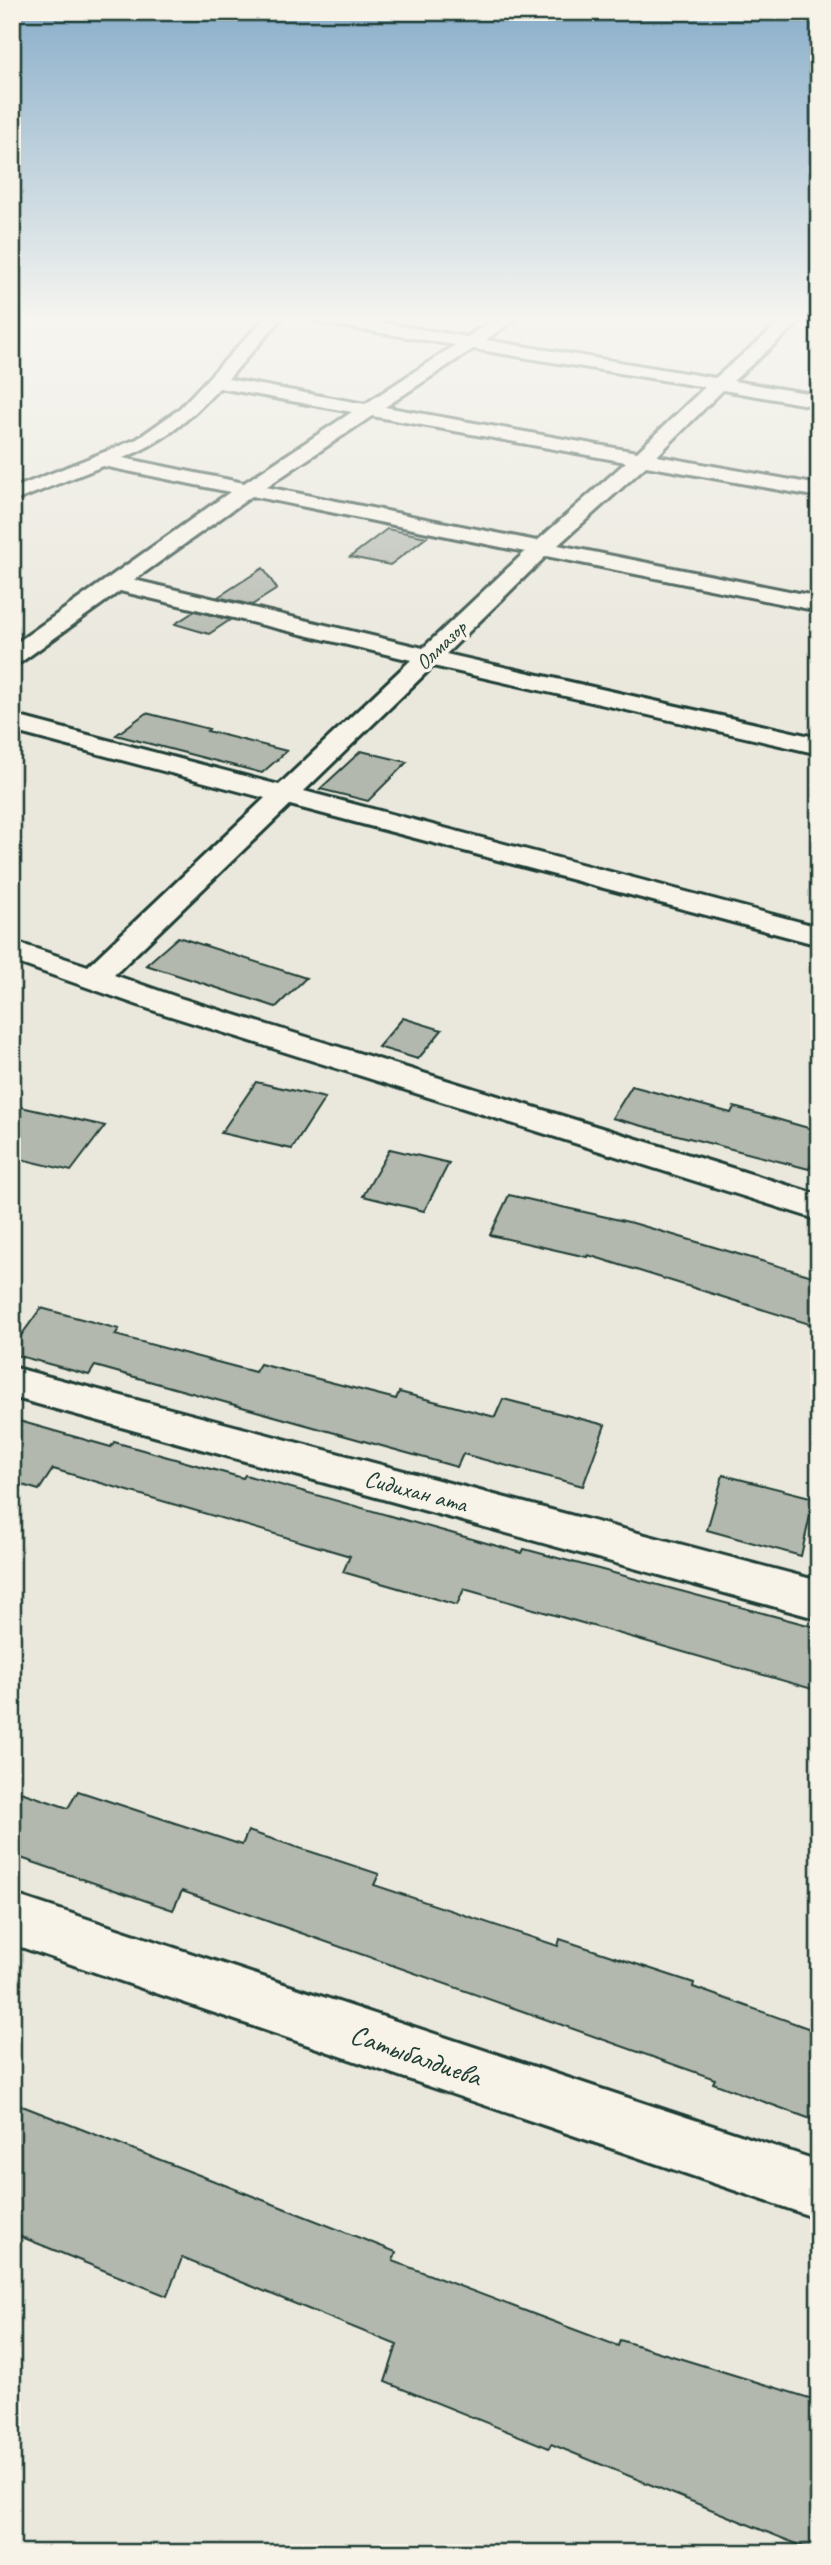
<svg xmlns="http://www.w3.org/2000/svg" width="831" height="2565" font-family="Caveat,sans-serif">
	<rect width="100%" height="100%" fill="#eae8dd"/>
	<filter id="ink" filterUnits="userSpaceOnUse"><feTurbulence type="fractalNoise" baseFrequency=".0143" numOctaves="2"/><feDisplacementMap in="SourceGraphic" scale="14" xChannelSelector="R" yChannelSelector="G"/><feConvolveMatrix kernelMatrix="1 2 1 2 8 2 1 2 1" color-interpolation-filters="sRGB"/></filter>
	<g filter="url(#ink)">
		<path fill="#b2b8ae" stroke="#1f3d34" stroke-width="2" d="M 387,529 L 427,537 L 390,565 L 350,557 Z
			M 263,568 L 277,589 L 252,605 L 218,597 Z
			M 195,611 L 230,620 L 209,634 L 175,624 Z
			M 146,713 L 209,729 L 207,731 L 287,751 L 262,773 L 116,735 Z
			M 361,751 L 407,762 L 368,801 L 320,789 Z
			M 178,937 L 306,978 L 276,1007 L 146,965 Z
			M 403,1018 L 442,1030 L 418,1059 L 378,1047 Z
			M 256,1082 L 325,1098 L 292,1149 L 221,1133 Z
			M 632,1086 L 731,1113 L 734,1107 L 819,1131 L 819,1150 L 809,1169 L 612,1118 Z
			M 12,1105 L 105,1126 L 71,1171 L 12,1157 Z
			M 390,1149 L 449,1163 L 424,1211 L 363,1196 Z
			M 509,1195 L 633,1223 L 819,1278 L 819,1327 L 588,1255 L 587,1257 L 490,1235 Z
			M 41,1308 L 119,1329 L 115,1335 L 255,1372 L 260,1364 L 396,1399 L 399,1392 L 495,1417 L 503,1399 L 605,1425 L 583,1486 L 463,1454 L 457,1467 L 95,1366 L 89,1375 L 12,1354 L 12,1348 Z
			M 12,1419 L 111,1447 L 114,1442 L 243,1478 L 245,1475 L 522,1553 L 524,1549 L 819,1628 L 819,1691 L 464,1589 L 457,1605 L 343,1572 L 350,1556 L 53,1469 L 39,1490 L 12,1482 Z
			M 723,1475 L 814,1498 L 801,1556 L 707,1530 Z
			M 12,1789 L 68,1808 L 78,1791 L 242,1845 L 248,1831 L 379,1874 L 374,1885 L 558,1946 L 560,1939 L 694,1983 L 693,1987 L 819,2032 L 819,2122 L 713,2083 L 715,2079 L 182,1891 L 173,1910 L 12,1855 Z
			M 12,2102 L 396,2252 L 393,2261 L 618,2346 L 620,2340 L 819,2401 L 816,2552 L 551,2444 L 549,2448 L 385,2382 L 397,2345 L 182,2258 L 167,2296 L 12,2233 Z"/>
		<g fill="none" stroke-linecap="round" stroke-linejoin="round">
			<defs>
				<path id="minor" d="M 265,318 L 282,318 L 228,379 L 365,404 L 455,345 L 322,323 L 314,318 L 353,318 L 467,337 L 496,318 L 516,318 L 486,340 L 715,378 L 786,318 L 804,318 L 733,381 L 819,395 L 819,407 L 723,390 L 657,456 L 819,485 L 819,497 L 646,466 L 558,545 L 819,597 L 819,611 L 546,556 L 446,654 L 819,738 L 819,754 L 433,666 L 304,791 L 819,927 L 819,945 L 290,805 L 114,975 L 180,998 L 819,1195 L 819,1220 L 158,1012 L 12,961 L 12,941 L 88,966 L 265,798 L 12,731 L 12,715 L 279,785 L 411,660 L 120,591 L 21,662 L 12,664 L 12,646 L 230,492 L 103,466 L 12,502 L 12,489 L 137,439 L 178,410 ZM 473,349 L 705,387 L 637,452 L 385,407 ZM 219,388 L 352,412 L 244,483 L 123,458 C 162,443 191,419 219,388 ZM 372,416 L 626,462 L 537,541 L 266,487 ZM 252,496 L 525,552 L 423,648 L 134,580 Z
					M 12,1367 L 819,1581 L 819,1619 L 12,1397 Z
					M 12,1894 L 819,2161 L 819,2219 L 12,1944 Z"/>
			</defs>
			<use href="#minor" stroke="#1f3d34" stroke-width="6"/>
			<use href="#minor" fill="#f7f3e8" fill-rule="evenodd"/>
		</g>
	</g>
	<linearGradient id="sky" x2="0" y2="1"><stop stop-color="#89aeca"/><stop offset="0.47" stop-color="#f6f5f0"/><stop offset="1" stop-color="#f6f5f0" stop-opacity="0"/></linearGradient>
	<rect width="831" height="677" fill="url(#sky)"/>
	<g text-anchor="middle" dominant-baseline="central" stroke-width="7" stroke-linejoin="round" paint-order="stroke">
		<g font-size="21" fill="#1f3d34" stroke="#f7f3e8">
			<text transform="translate(441 645) rotate(-44)">Олмазор</text>
		</g>
		<g font-size="24" fill="#1f3d34" stroke="#f7f3e8">
			<text transform="translate(416 1491) rotate(15)">Сидихан ата</text>
		</g>
		<g font-size="28" fill="#1f3d34" stroke="#f7f3e8">
			<text transform="translate(416 2055) rotate(19)">Сатыбалдиева</text>
		</g>
	</g>
	<rect width="831" height="2565" fill="none" stroke="#f7f3e8" stroke-width="42"/>
	<rect x="21" y="21" width="789" height="2523" fill="none" stroke="#1f3d34" stroke-width="2.5" filter="url(#ink)"/>
</svg>
